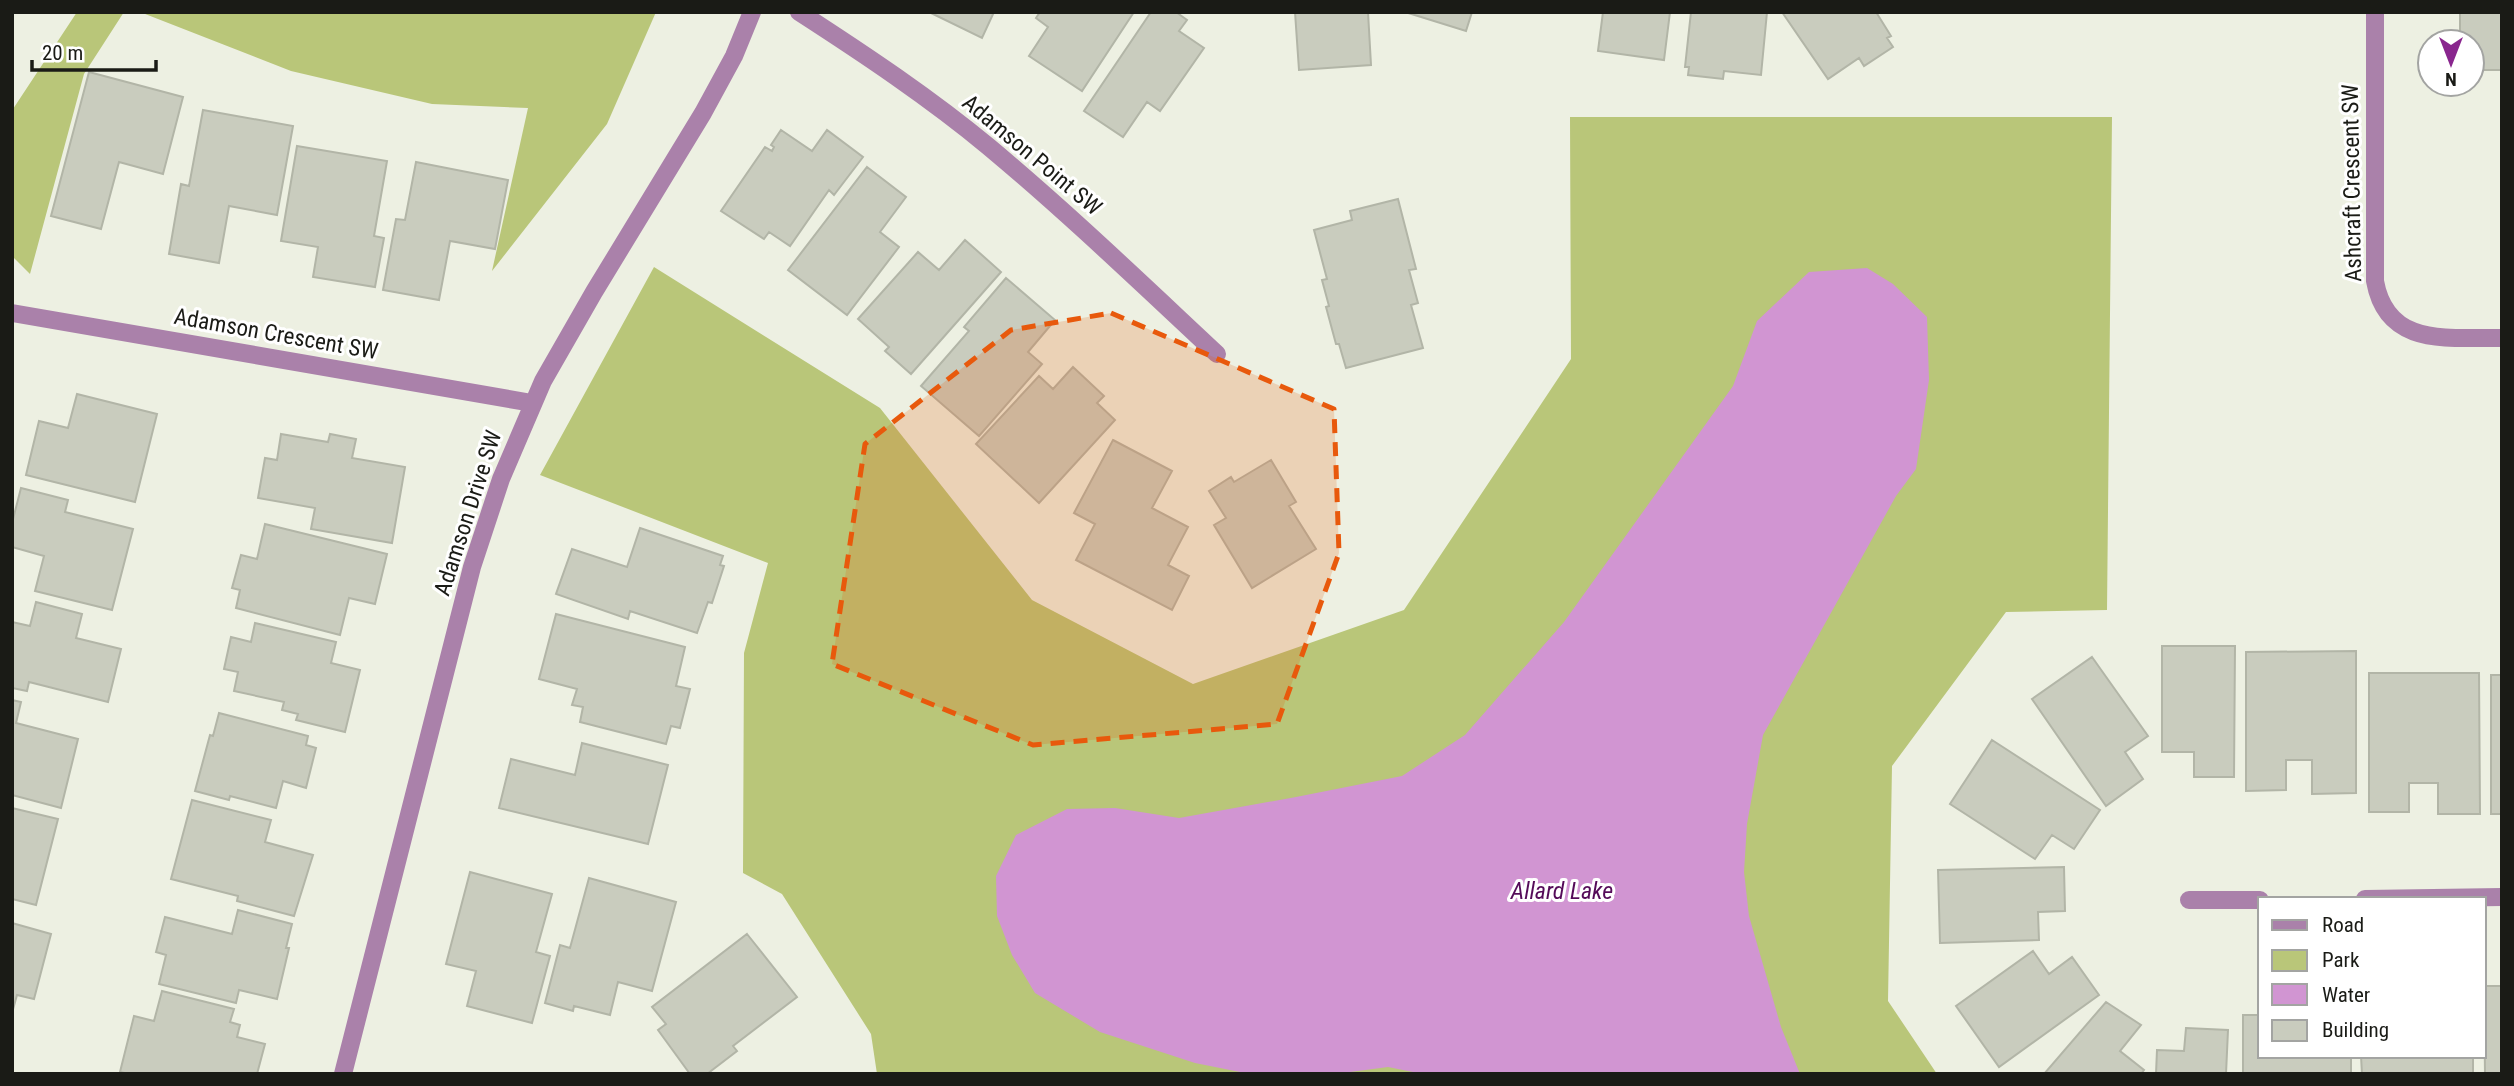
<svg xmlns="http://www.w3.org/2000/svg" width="2514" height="1086" font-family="'Roboto Condensed',sans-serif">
	<rect width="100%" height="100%" fill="#edf0e2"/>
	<path fill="#b9c679" d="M 77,12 L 124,12 L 84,74 L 30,274 L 12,256 L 13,109 Z
		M 140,12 L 656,12 L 607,124 L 492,271 L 528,108 L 432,104 L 291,71 Z
		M 1570,117 L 2112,117 L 2107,610 L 2006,612 L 1892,766 L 1888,1001 L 1937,1074 L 877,1074 L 871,1034 L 782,894 L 743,873 L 744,653 L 768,563 L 540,475 L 654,267 L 880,408 L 1032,600 L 1193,684 L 1404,610 L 1571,359 Z"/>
	<path fill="#d195d2" d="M 1867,268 L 1893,284 L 1927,317 L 1929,380 L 1916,469 L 1896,496 L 1763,735 L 1747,824 L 1744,872 L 1749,916 L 1781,1027 L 1800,1074 L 1423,1074 L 1388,1067 L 1335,1074 L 1250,1074 L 1195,1063 L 1100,1032 L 1035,993 L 1012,955 L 997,916 L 996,876 L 1016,835 L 1067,809 L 1115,808 L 1179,818 L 1296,797 L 1402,776 L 1465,735 L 1564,622 L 1733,386 L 1757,321 L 1809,272 Z"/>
	<path fill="#c9ccbe" stroke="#b2b5a7" stroke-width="2" d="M 929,12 L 994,12 L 982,38 Z
		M 1040,12 L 1134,12 L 1082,91 L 1029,56 L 1048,27 L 1036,18 Z
		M 1151,12 L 1176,12 L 1187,20 L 1179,31 L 1204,48 L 1160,111 L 1147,102 L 1123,137 L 1084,111 Z
		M 1295,12 L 1368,12 L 1371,65 L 1299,70 Z
		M 1405,12 L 1472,12 L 1466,31 Z
		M 1603,12 L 1670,12 L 1664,60 L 1598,51 Z
		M 1691,12 L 1767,12 L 1761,75 L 1724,71 L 1723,79 L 1688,75 L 1689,67 L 1685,67 Z
		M 1782,12 L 1876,12 L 1891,36 L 1887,38 L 1893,47 L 1864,66 L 1859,58 L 1828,79 Z
		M 2460,12 L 2502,12 L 2502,70 L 2472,70 L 2472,42 L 2460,42 Z
		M 89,72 L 183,97 L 163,174 L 119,162 L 101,229 L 51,216 Z
		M 203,110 L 293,126 L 277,215 L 229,206 L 219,263 L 169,254 L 181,184 L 189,186 Z
		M 781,130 L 812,151 L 827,130 L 863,157 L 834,195 L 829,190 L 790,246 L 769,232 L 764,239 L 721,211 L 765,147 L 772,151 L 774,147 L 771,145 Z
		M 297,146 L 387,161 L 374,236 L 384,238 L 375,287 L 313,277 L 318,247 L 281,241 Z
		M 416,162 L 508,180 L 495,249 L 450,241 L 439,300 L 383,290 L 396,219 L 405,220 Z
		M 867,167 L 906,197 L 880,232 L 899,247 L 847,315 L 788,270 Z
		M 1398,199 L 1416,269 L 1409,270 L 1418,303 L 1411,305 L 1423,348 L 1346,368 L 1339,344 L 1336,344 L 1326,307 L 1329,306 L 1322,280 L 1327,279 L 1314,230 L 1352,220 L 1350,211 Z
		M 965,240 L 1001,272 L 911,374 L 885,351 L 889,347 L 858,319 L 918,252 L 939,270 Z
		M 1006,278 L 1055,320 L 1028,352 L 1042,364 L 979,436 L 921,386 L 969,331 L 964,327 Z
		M 1073,367 L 1104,396 L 1097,403 L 1115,420 L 1039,503 L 976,444 L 1039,376 L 1053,389 Z
		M 77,394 L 157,414 L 135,502 L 26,475 L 39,421 L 68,428 Z
		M 281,434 L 328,442 L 330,434 L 356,439 L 352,458 L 405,467 L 392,543 L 311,529 L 315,508 L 258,498 L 265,458 L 277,460 Z
		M 1113,440 L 1172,471 L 1152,508 L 1188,527 L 1168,565 L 1189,576 L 1172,610 L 1076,560 L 1095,524 L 1074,513 Z
		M 1271,460 L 1296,502 L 1289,506 L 1316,549 L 1252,588 L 1214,525 L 1226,518 L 1209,491 L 1231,477 L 1234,482 Z
		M 21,488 L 68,500 L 65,512 L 133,529 L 112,610 L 35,591 L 44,556 L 12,547 L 12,523 Z
		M 265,524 L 387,554 L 375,604 L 349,598 L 340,635 L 236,608 L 240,590 L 232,588 L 241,555 L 257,559 Z
		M 640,528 L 723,556 L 720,565 L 724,566 L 712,603 L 708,602 L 697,633 L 630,611 L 628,619 L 556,594 L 572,549 L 627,567 Z
		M 36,602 L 82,614 L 76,638 L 121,649 L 108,702 L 29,682 L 27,691 L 12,688 L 12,622 L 30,626 Z
		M 556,614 L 685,647 L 676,686 L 690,689 L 680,728 L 671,726 L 666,744 L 580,722 L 583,707 L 572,705 L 577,689 L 539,679 Z
		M 255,623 L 336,642 L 331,663 L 360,670 L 345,732 L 296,720 L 298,714 L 282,710 L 284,702 L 234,691 L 238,672 L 224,669 L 231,637 L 251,642 Z
		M 2162,646 L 2235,646 L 2234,777 L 2194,777 L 2194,752 L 2162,752 Z
		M 2356,651 L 2356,793 L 2312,794 L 2312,760 L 2286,760 L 2286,790 L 2246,791 L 2246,652 Z
		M 2092,657 L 2148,736 L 2125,752 L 2143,779 L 2106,806 L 2032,699 Z
		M 2369,673 L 2479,673 L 2480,814 L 2438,814 L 2438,783 L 2409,783 L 2409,812 L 2369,812 Z
		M 2491,675 L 2502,675 L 2502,814 L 2491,814 Z
		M 12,700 L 21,702 L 16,723 L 78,739 L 61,808 L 12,795 Z
		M 219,713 L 308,736 L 306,745 L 316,748 L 306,788 L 283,781 L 276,808 L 230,796 L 229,800 L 195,791 L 210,735 L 213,736 Z
		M 1992,740 L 2100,810 L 2074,849 L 2052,835 L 2035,859 L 1950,804 Z
		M 582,743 L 668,765 L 648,844 L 499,808 L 511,759 L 575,775 Z
		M 192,800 L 271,820 L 265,842 L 313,855 L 294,916 L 237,901 L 238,896 L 171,879 Z
		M 12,808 L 58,819 L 36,905 L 12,899 Z
		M 2064,867 L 2065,911 L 2038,912 L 2039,940 L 1940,943 L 1938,870 Z
		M 470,872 L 552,894 L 536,952 L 550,956 L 532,1023 L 467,1006 L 476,971 L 446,964 Z
		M 589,878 L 676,902 L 652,991 L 618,982 L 610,1015 L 574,1006 L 573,1011 L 545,1003 L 560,945 L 570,948 Z
		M 238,910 L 292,924 L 286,948 L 289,948 L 277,999 L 239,990 L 236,1003 L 159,984 L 166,955 L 156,952 L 165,917 L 232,934 Z
		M 12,923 L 51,934 L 34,999 L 17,995 L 12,1013 Z
		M 747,934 L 797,997 L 733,1046 L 737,1051 L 707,1074 L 690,1074 L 658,1030 L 666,1024 L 652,1007 Z
		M 2033,951 L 2049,974 L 2072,957 L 2099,995 L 1999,1067 L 1956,1006 Z
		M 2484,986 L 2502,986 L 2502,1074 L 2485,1074 Z
		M 162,991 L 234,1009 L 230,1022 L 240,1025 L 237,1037 L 265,1044 L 257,1074 L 129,1074 L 120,1072 L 134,1016 L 154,1021 Z
		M 2106,1002 L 2141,1025 L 2120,1051 L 2144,1070 L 2141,1074 L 2044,1074 Z
		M 2243,1015 L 2260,1015 L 2260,1056 L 2351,1056 L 2351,1074 L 2243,1074 Z
		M 2186,1028 L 2228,1030 L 2226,1074 L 2156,1074 L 2157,1050 L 2184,1051 Z
		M 2361,1056 L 2473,1056 L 2473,1074 L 2362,1074 Z"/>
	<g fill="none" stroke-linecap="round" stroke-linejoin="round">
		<path stroke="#aa81aa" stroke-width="18" d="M 799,12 C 864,54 930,98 989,147 C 1068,213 1142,284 1217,354
			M 2375,12 L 2375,281 C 2387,348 2448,337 2502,338
			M 12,313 L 532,403
			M 2365,899 L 2502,897
			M 2189,900 L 2260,900
			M 343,1074 L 472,567 L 501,479 L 543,381 L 594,292 L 703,113 L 734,56 L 752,12"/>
	</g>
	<path fill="#e8590c" fill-opacity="0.2" stroke="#e8590c" stroke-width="5" stroke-dasharray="14 9" stroke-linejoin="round" d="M 1111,313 L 1334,409 L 1339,553 L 1277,724 L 1033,745 L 832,664 L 865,444 L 1011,330 Z"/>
	<g text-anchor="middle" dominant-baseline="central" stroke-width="6" stroke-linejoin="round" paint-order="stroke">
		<g font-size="23" fill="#1a1b16" stroke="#fff">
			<text transform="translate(1032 155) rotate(40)">Adamson Point SW</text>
			<text transform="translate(2352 183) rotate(-91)">Ashcraft Crescent SW</text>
			<text transform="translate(276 334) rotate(10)">Adamson Crescent SW</text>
			<text transform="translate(468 513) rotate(-72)">Adamson Drive SW</text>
		</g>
		<g font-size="24" font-style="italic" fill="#550b59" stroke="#fff">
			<text x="1562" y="891">Allard Lake</text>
		</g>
	</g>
	<rect width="2514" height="1086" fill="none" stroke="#1a1b16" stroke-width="28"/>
	<rect x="2258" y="897" width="228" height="161" fill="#ffffff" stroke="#a3a4a2" stroke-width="2"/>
	<rect x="2272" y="920" width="35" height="10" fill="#aa81aa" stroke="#a3a4a2" stroke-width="2"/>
	<text x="2322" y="932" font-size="21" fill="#1a1b16">Road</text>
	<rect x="2272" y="950" width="35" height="21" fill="#b9c679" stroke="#a3a4a2" stroke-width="2"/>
	<text x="2322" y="967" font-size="21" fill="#1a1b16">Park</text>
	<rect x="2272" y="984" width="35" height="21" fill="#d195d2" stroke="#a3a4a2" stroke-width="2"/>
	<text x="2322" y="1002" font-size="21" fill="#1a1b16">Water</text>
	<rect x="2272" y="1020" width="35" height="21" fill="#c9ccbe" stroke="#a3a4a2" stroke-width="2"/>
	<text x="2322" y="1037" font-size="21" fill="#1a1b16">Building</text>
	<g transform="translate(2451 63) rotate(180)"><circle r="33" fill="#ffffff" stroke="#a3a4a2" stroke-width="2"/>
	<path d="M0-5L12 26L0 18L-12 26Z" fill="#89268e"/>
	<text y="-10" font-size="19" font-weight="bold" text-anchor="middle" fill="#1a1b16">N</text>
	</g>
	<path d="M32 60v10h124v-10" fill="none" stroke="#1a1b16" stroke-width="3.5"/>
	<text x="42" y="60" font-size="21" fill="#1a1b16" stroke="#ffffff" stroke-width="5" paint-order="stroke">20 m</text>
</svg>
